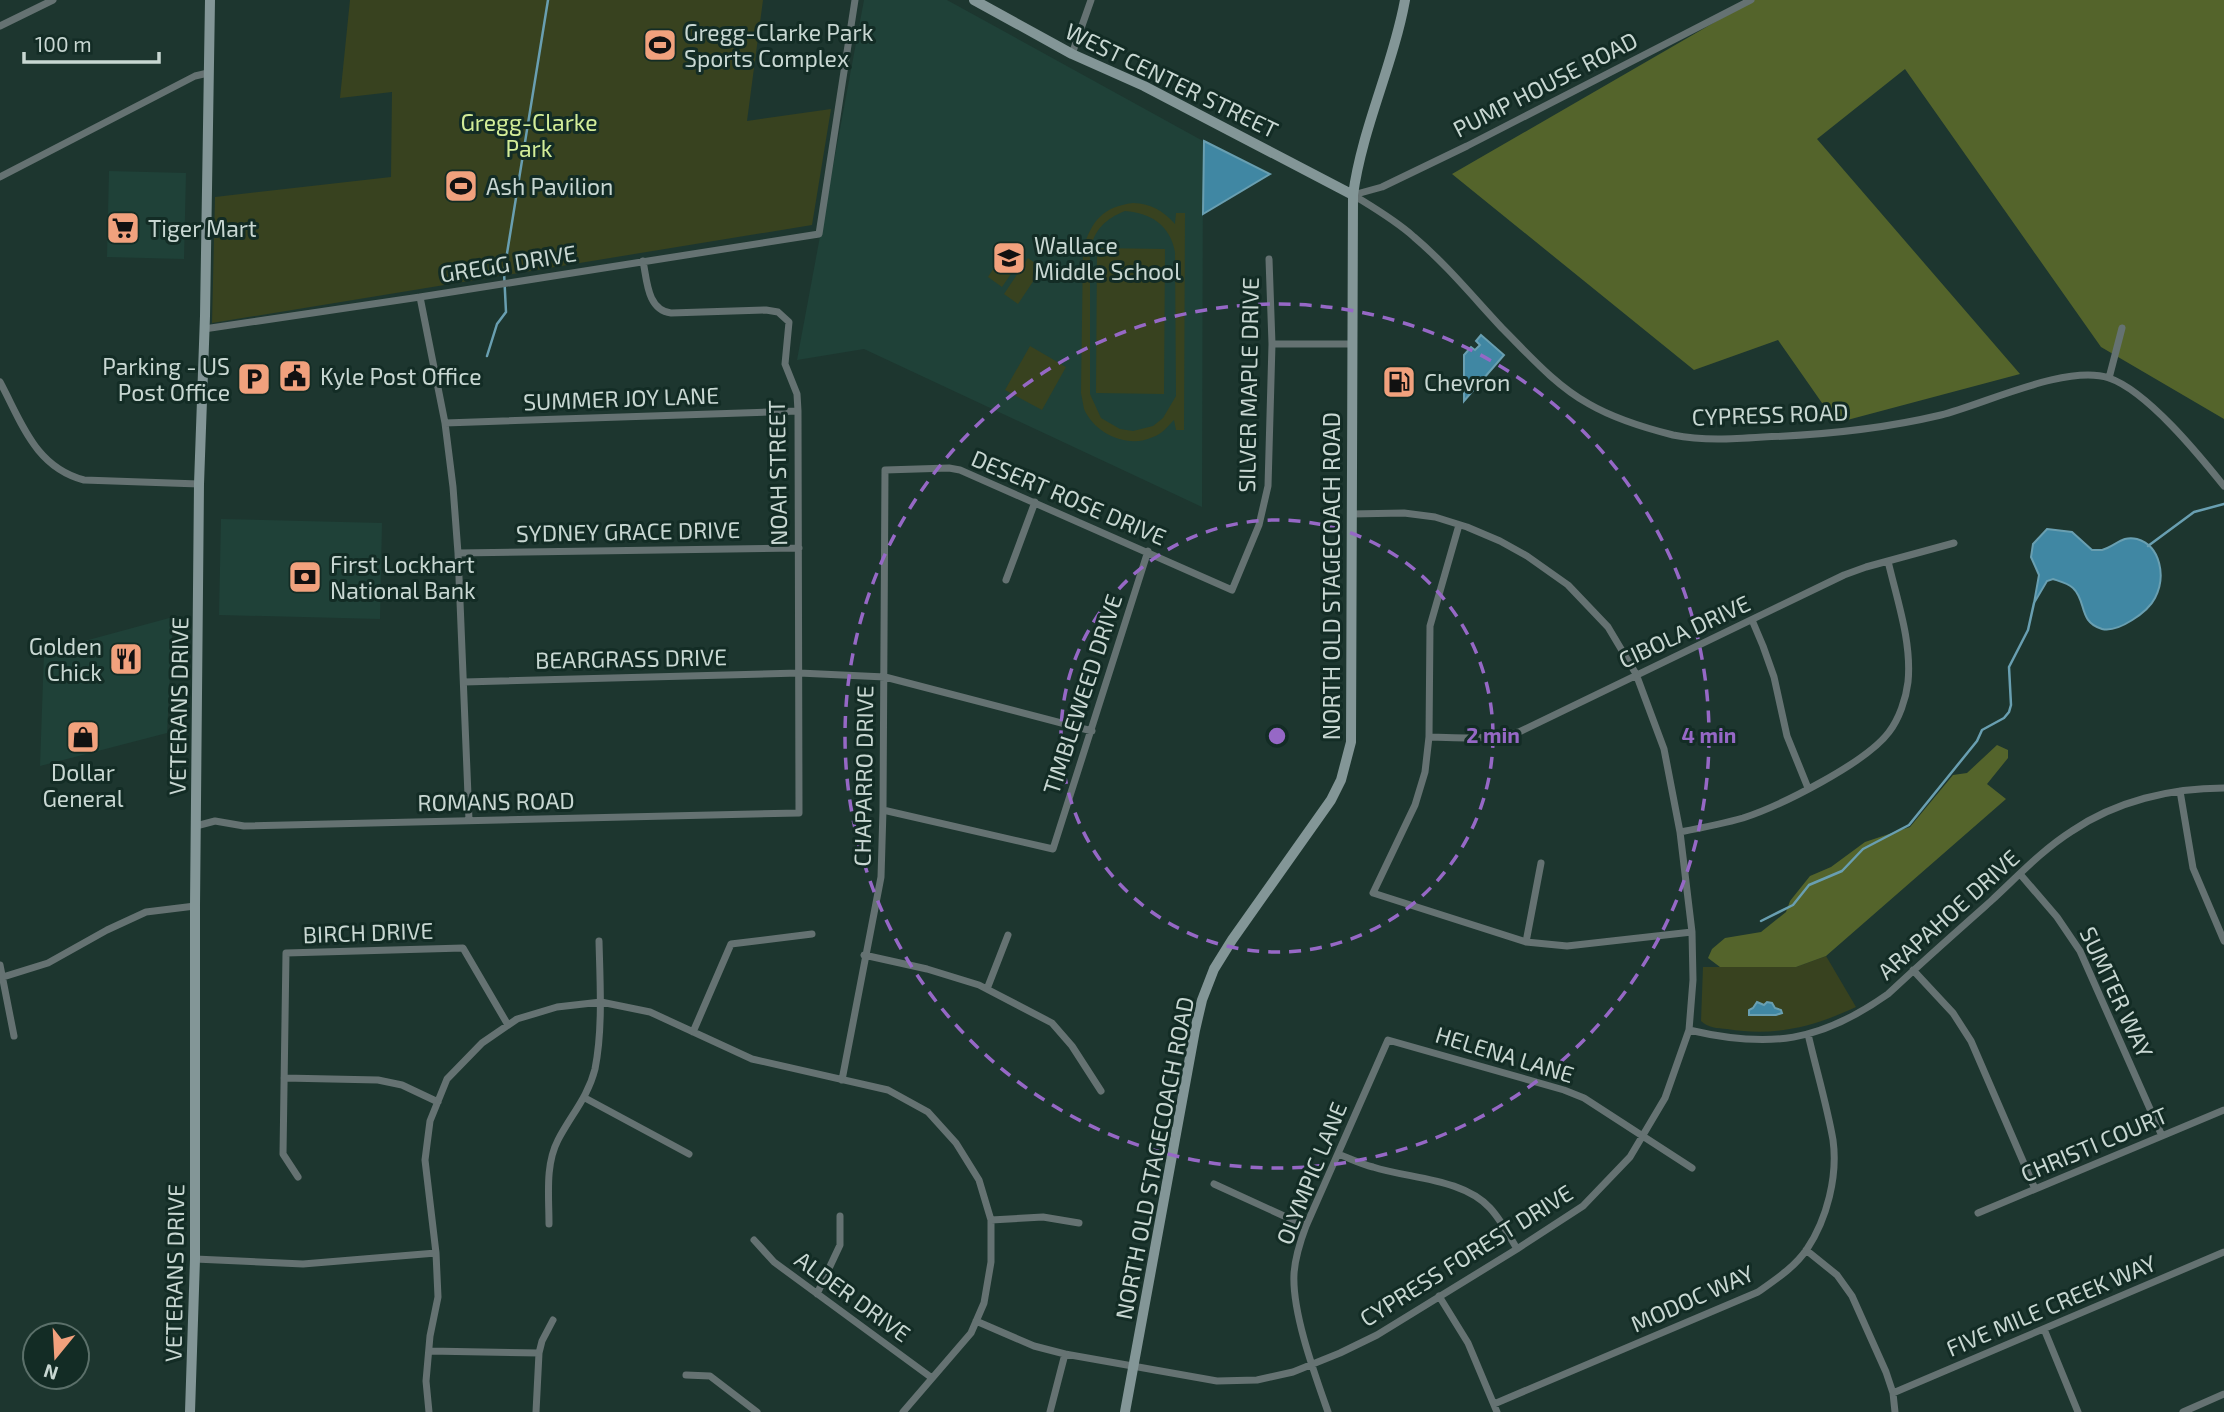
<svg xmlns="http://www.w3.org/2000/svg" width="2224" height="1412" font-family="'Exo 2',sans-serif">
	<rect width="100%" height="100%" fill="#1d362f"/>
	<path fill="#1f4138" d="M 864,0 L 947,0 L 1203,141 L 1202,507 L 864,349 L 797,360 Z
		M 109,171 L 186,173 L 184,259 L 107,257 Z
		M 221,519 L 382,523 L 380,619 L 219,615 Z
		M 173,617 L 167,733 L 40,766 L 44,652 Z"/>
	<path fill="#38421f" fill-rule="evenodd" d="M 350,0 L 763,0 L 747,121 L 831,109 L 812,225 L 212,323 L 215,197 L 391,177 L 392,92 L 340,98 Z
		M 1133,203 C 1152,204 1162,210 1175,224 L 1176,213 L 1185,213 L 1184,430 L 1176,430 L 1174,420 C 1168,426 1162,434 1153,437 C 1128,449 1095,434 1084,409 C 1083,404 1082,398 1081,393 L 1083,249 C 1092,220 1103,207 1133,203 ZM 1125,211 C 1151,213 1170,225 1175,252 L 1176,396 L 1163,418 L 1153,426 L 1133,431 L 1120,429 L 1101,418 L 1090,394 L 1090,251 C 1094,230 1105,219 1125,211 Z
		M 1097,248 L 1165,249 L 1164,394 L 1096,393 Z
		M 1006,249 L 1021,259 L 1002,287 L 988,277 Z
		M 1028,258 L 1042,268 L 1018,304 L 1004,294 Z
		M 1030,346 L 1066,367 L 1042,410 L 1005,390 Z
		M 1826,956 L 1856,1007 C 1813,1027 1774,1037 1727,1029 C 1717,1028 1708,1028 1701,1021 L 1703,967 L 1796,967 Z"/>
	<path fill="#54642b" d="M 1753,0 L 2224,0 L 2224,419 L 2101,347 L 1905,69 L 1817,139 L 2020,374 L 1836,423 L 1778,340 L 1694,370 L 1452,174 Z
		M 1997,745 L 2008,750 L 2008,758 L 1987,784 L 2006,799 L 1826,956 L 1796,967 L 1720,967 L 1708,958 L 1712,949 L 1725,938 L 1761,932 L 1786,912 L 1790,901 L 1810,876 L 1831,867 L 1865,842 L 1910,827 L 1953,775 L 1967,773 Z"/>
	<path fill="#4087a3" stroke="#699fb1" stroke-width="2" d="M 1204,141 L 1270,174 L 1203,214 Z
		M 1481,335 L 1504,355 L 1464,401 L 1464,355 L 1471,347 L 1475,350 L 1480,345 L 1476,341 Z
		M 2047,529 L 2072,532 L 2092,550 C 2095,550 2099,550 2102,550 C 2116,546 2122,535 2137,539 C 2161,546 2166,577 2155,598 C 2148,612 2118,633 2102,629 C 2078,622 2087,601 2073,588 C 2068,583 2059,581 2053,579 L 2047,581 L 2034,603 L 2039,575 L 2031,557 L 2033,544 Z
		M 1757,1002 L 1764,1005 L 1767,1002 L 1772,1003 L 1775,1008 L 1781,1010 L 1782,1013 L 1776,1015 L 1749,1015 L 1749,1010 L 1753,1008 Z"/>
	<g fill="none" stroke-linecap="round" stroke-linejoin="round">
		<path stroke="#699fb1" stroke-width="2.5" d="M 487,356 L 497,324 L 506,312 L 504,272 L 548,0
			M 2148,546 L 2194,512 L 2224,504
			M 1761,921 L 1793,905 L 1809,885 L 1842,871 L 1863,849 L 1909,825 L 1977,741 L 1982,730 L 2004,718 L 2009,712 L 2011,705 L 2009,667 L 2028,630 L 2034,603"/>
		<path stroke="#657272" stroke-width="7" d="M 0,26 L 53,0
			M 1072,54 L 1091,0
			M 0,177 L 195,76 L 208,73
			M 1353,195 C 1374,208 1395,220 1414,237 C 1446,264 1473,297 1502,328 C 1529,355 1555,385 1589,404 C 1615,419 1645,428 1673,435 C 1703,441 1733,439 1763,437 C 1823,435 1882,429 1941,415 C 1985,404 2066,364 2109,378 C 2147,391 2199,455 2224,486
			M 1353,195 L 1382,187 L 1467,146 L 1751,0
			M 420,297 L 445,423 L 453,487 L 458,553 L 469,820
			M 204,329 L 420,297 L 819,234 L 855,0
			M 1272,344 L 1352,344
			M 2109,378 L 2122,328
			M 0,382 C 22,423 35,467 84,480 L 199,484
			M 445,423 L 798,411
			M 1459,525 L 1430,626 L 1429,737 L 1425,772 L 1415,805 L 1373,893 L 1526,942 L 1567,946 L 1692,932
			M 458,553 L 799,548
			M 1006,580 L 1035,502
			M 1752,620 L 1763,646 L 1774,677 L 1787,736 L 1808,788
			M 464,682 L 799,673 L 885,677 L 1092,731
			M 1429,737 C 1460,738 1489,740 1519,732 L 1844,575 L 1866,567 L 1954,543
			M 2180,791 L 2193,868 L 2224,941
			M 883,810 L 1053,849 L 1148,551
			M 196,826 L 215,821 L 244,826 L 799,813 L 798,411 L 797,394 L 785,364 L 789,322 L 778,312 L 766,310 L 671,313 C 647,310 647,280 643,261
			M 1680,832 C 1701,828 1722,824 1743,818 C 1780,806 1866,763 1889,732 C 1899,719 1906,699 1908,682 C 1912,642 1897,600 1888,561
			M 2020,874 L 2057,917 L 2080,951 L 2162,1136
			M 1526,942 L 1541,863
			M 864,955 L 927,969 L 979,985 L 1052,1023 L 1072,1046 L 1101,1091
			M 0,965 L 14,1036
			M 1913,970 L 1953,1013 L 1971,1041 L 2035,1189
			M 0,978 L 48,963 L 107,930 L 146,912 L 195,906
			M 987,989 L 1008,935
			M 1689,1030 C 1770,1049 1820,1042 1888,994 C 1922,962 1956,932 1991,901 C 2017,877 2042,850 2072,831 C 2116,801 2171,788 2224,788
			M 693,1032 L 731,944 L 812,934
			M 284,1078 L 378,1080 L 402,1085 L 438,1102
			M 842,1080 L 881,877 L 883,810 L 885,470 L 949,468 L 960,470 L 1232,590 L 1259,525 L 1268,486 L 1272,344 L 1269,259
			M 585,1098 L 689,1154
			M 1338,1154 C 1349,1158 1361,1164 1373,1167 C 1410,1179 1462,1178 1490,1208 C 1501,1220 1509,1235 1517,1249
			M 298,1177 L 283,1154 L 286,953 L 463,948 L 508,1025
			M 1214,1184 L 1306,1226
			M 1978,1213 L 2224,1110
			M 991,1220 L 1043,1217 L 1079,1223
			M 549,1224 C 549,1196 545,1165 558,1140 C 571,1115 588,1097 595,1069 C 603,1029 600,982 599,941
			M 754,1240 L 774,1262 L 932,1378
			M 1806,1250 L 1837,1275 L 1852,1296 L 1886,1372 L 1893,1393 L 1895,1412
			M 195,1259 L 303,1264 L 436,1253
			M 817,1294 L 840,1245 L 840,1216
			M 1439,1296 L 1468,1343 L 1497,1412
			M 976,1321 L 1034,1346 L 1065,1354 L 1217,1381 L 1257,1380 L 1293,1372 L 1340,1353 L 1377,1335 L 1517,1249 L 1583,1206 L 1630,1157 L 1665,1098 L 1689,1030 L 1693,980 L 1692,932 L 1680,832 L 1664,749 L 1636,674 L 1608,627 L 1568,585 L 1527,556 L 1500,541 L 1467,527 L 1435,517 L 1404,513 L 1351,514
			M 2044,1329 L 2078,1412
			M 429,1351 L 539,1353
			M 686,1375 L 710,1376 L 757,1412
			M 1893,1393 L 2224,1252
			M 1494,1404 L 1758,1292 C 1775,1280 1795,1267 1807,1249 C 1827,1219 1838,1176 1833,1140 C 1827,1105 1816,1069 1808,1034
			M 429,1412 L 426,1381 L 430,1336 L 438,1297 L 436,1253 L 425,1160 L 430,1121 L 447,1079 L 482,1043 L 517,1019 L 557,1007 L 601,1002 L 650,1012 L 752,1059 L 888,1090 L 928,1112 L 956,1143 L 979,1180 L 991,1220 L 991,1262 L 984,1303 L 971,1333 L 903,1412
			M 536,1412 L 539,1353 L 542,1341 L 553,1320
			M 1050,1412 L 1065,1354
			M 1328,1412 C 1315,1375 1292,1313 1294,1274 C 1295,1257 1300,1242 1306,1226 L 1388,1040 L 1564,1090 L 1584,1098 L 1692,1168
			M 2183,1412 L 2224,1394"/>
		<path stroke="#839697" stroke-width="10" d="M 974,0 L 1072,54 L 1144,86 L 1353,195
			M 190,1412 L 195,1259 L 195,906 L 199,484 L 205,316 L 210,0
			M 1125,1412 L 1195,1030 L 1202,1000 L 1214,969 L 1232,940 L 1331,800 L 1341,780 L 1351,742 L 1353,195 C 1362,128 1393,66 1405,0"/>
	</g>
	<g fill="none" stroke="#9668c6" stroke-width="3.5" stroke-dasharray="12 9">
		<circle cx="1277" cy="736" r="216"/>
		<circle cx="1277" cy="736" r="432"/>
	</g>
	<defs>
		<symbol id="stadium-square" viewBox="-11 -11 22 22"><rect x="-9" y="-9" width="18" height="18" rx="4" fill="#f1a17d" stroke="#132c25"/><path d="M0-5a6.5 5 0 1 0 0 10a6.5 5 0 1 0 0-10ZM-3.5-1.8h7v3.6h-7Z" fill="#111"/></symbol>
		<symbol id="supermarket-square" viewBox="-11 -11 22 22"><rect x="-9" y="-9" width="18" height="18" rx="4" fill="#f1a17d" stroke="#132c25"/><path d="M-6-5.5h2.5l.6 2H6L4.5 2H-2.5L-4.4-4H-6ZM-1.5 3.2a1.3 1.3 0 1 0 .1 0ZM3 3.2a1.3 1.3 0 1 0 .1 0Z" fill="#111"/></symbol>
		<symbol id="school-square" viewBox="-11 -11 22 22"><rect x="-9" y="-9" width="18" height="18" rx="4" fill="#f1a17d" stroke="#132c25"/><path d="M0-5L7-2L0 1L-7-2ZM-4 1L0 2.5L4 1V4Q0 6-4 4Z" fill="#111"/></symbol>
		<symbol id="civic-square" viewBox="-11 -11 22 22"><rect x="-9" y="-9" width="18" height="18" rx="4" fill="#f1a17d" stroke="#132c25"/><path d="M-.6-6.5H3V-4.5H.6V-3L4-1V1h2V6H-6V1h2V-1L-.6-3ZM-1.2 2.5V6h2.4V2.5Z" fill="#111"/></symbol>
		<symbol id="parking-square" viewBox="-11 -11 22 22"><rect x="-9" y="-9" width="18" height="18" rx="4" fill="#f1a17d" stroke="#132c25"/><path d="M-3.5-5.5H1a3.5 3.5 0 0 1 0 7H-1V5.5H-3.5ZM-1-3.4V-.6H.8a1.4 1.4 0 0 0 0-2.8Z" fill="#111"/></symbol>
		<symbol id="fuel-square" viewBox="-11 -11 22 22"><rect x="-9" y="-9" width="18" height="18" rx="4" fill="#f1a17d" stroke="#132c25"/><path d="M-5.5-6h7V0h2V4h1.3V-2.5L3-4.5l.8-.8L6-3V5H2.5V1h-1V6h-7ZM-4.2-4.7v3.2H.2V-4.7Z" fill="#111"/></symbol>
		<symbol id="bank-square" viewBox="-11 -11 22 22"><rect x="-9" y="-9" width="18" height="18" rx="4" fill="#f1a17d" stroke="#132c25"/><path d="M-6-4H6V4H-6ZM0-2.3a2.3 2.3 0 1 0 0 4.6a2.3 2.3 0 1 0 0-4.6Z" fill="#111"/></symbol>
		<symbol id="restaurant-square" viewBox="-11 -11 22 22"><rect x="-9" y="-9" width="18" height="18" rx="4" fill="#f1a17d" stroke="#132c25"/><path d="M-5-6h1v4h1v-4h1v4h1v-4h1v5L-1.5 .5V6h-2V.5L-5-1ZM5-6V6H3V1.5H1.5Q1.5-4 5-6Z" fill="#111"/></symbol>
		<symbol id="shop-square" viewBox="-11 -11 22 22"><rect x="-9" y="-9" width="18" height="18" rx="4" fill="#f1a17d" stroke="#132c25"/><path d="M-5-2.5h2.3a2.7 3.5 0 0 1 5.4 0H5L5.5 6h-11ZM-1.5-2.5h3a1.5 2.3 0 0 0-3 0Z" fill="#111"/></symbol>
	</defs>
	<g fill-rule="evenodd">
		<use href="#stadium-square" x="641" y="26" width="38" height="38"/>
		<use href="#stadium-square" x="442" y="167" width="38" height="38"/>
		<use href="#supermarket-square" x="104" y="209" width="38" height="38"/>
		<use href="#school-square" x="990" y="239" width="38" height="38"/>
		<use href="#civic-square" x="276" y="357" width="38" height="38"/>
		<use href="#parking-square" x="235" y="360" width="38" height="38"/>
		<use href="#fuel-square" x="1380" y="363" width="38" height="38"/>
		<use href="#bank-square" x="286" y="558" width="38" height="38"/>
		<use href="#restaurant-square" x="107" y="640" width="38" height="38"/>
		<use href="#shop-square" x="64" y="718" width="38" height="38"/>
	</g>
	<g text-anchor="middle" dominant-baseline="central" stroke-width="6" stroke-linejoin="round" paint-order="stroke">
		<g font-size="23" fill="#c8d7d2" stroke="#132c25" text-anchor="start">
			<text x="684" y="32">Gregg-Clarke Park<tspan x="684" dy="26">Sports Complex</tspan></text>
			<text x="486" y="186">Ash Pavilion</text>
			<text x="148" y="228">Tiger Mart</text>
			<text x="1034" y="245">Wallace<tspan x="1034" dy="26">Middle School</tspan></text>
			<text x="230" y="366" text-anchor="end">Parking - US<tspan x="230" dy="26">Post Office</tspan></text>
			<text x="320" y="376">Kyle Post Office</text>
			<text x="1424" y="382">Chevron</text>
			<text x="330" y="564">First Lockhart<tspan x="330" dy="26">National Bank</tspan></text>
			<text x="102" y="646" text-anchor="end">Golden<tspan x="102" dy="26">Chick</tspan></text>
			<text x="83" y="772" text-anchor="middle">Dollar<tspan x="83" dy="26">General</tspan></text>
		</g>
		<g font-size="23" fill="#c8d7d2" stroke="#132c25">
			<text transform="translate(1172 80) rotate(26)">WEST CENTER STREET</text>
			<text transform="translate(1545 84) rotate(-27)">PUMP HOUSE ROAD</text>
			<text transform="translate(508 263) rotate(-9)">GREGG DRIVE</text>
			<text transform="translate(1248 385) rotate(-89)">SILVER MAPLE DRIVE</text>
			<text transform="translate(621 398) rotate(-2)">SUMMER JOY LANE</text>
			<text transform="translate(1770 414) rotate(-2)">CYPRESS ROAD</text>
			<text transform="translate(777 473) rotate(-91)">NOAH STREET</text>
			<text transform="translate(1069 497) rotate(23)">DESERT ROSE DRIVE</text>
			<text transform="translate(628 531) rotate(-1)">SYDNEY GRACE DRIVE</text>
			<text transform="translate(1331 576) rotate(-90)">NORTH OLD STAGECOACH ROAD</text>
			<text transform="translate(1684 631) rotate(-25)">CIBOLA DRIVE</text>
			<text transform="translate(631 658) rotate(-1)">BEARGRASS DRIVE</text>
			<text transform="translate(1082 694) rotate(-72)">TIMBLEWEED DRIVE</text>
			<text transform="translate(178 706) rotate(-89)">VETERANS DRIVE</text>
			<text transform="translate(863 776) rotate(-89)">CHAPARRO DRIVE</text>
			<text transform="translate(496 801) rotate(-1)">ROMANS ROAD</text>
			<text transform="translate(1948 914) rotate(-42)">ARAPAHOE DRIVE</text>
			<text transform="translate(368 932) rotate(-2)">BIRCH DRIVE</text>
			<text transform="translate(2117 992) rotate(65)">SUMTER WAY</text>
			<text transform="translate(1505 1054) rotate(17)">HELENA LANE</text>
			<text transform="translate(2094 1144) rotate(-23)">CHRISTI COURT</text>
			<text transform="translate(1154 1158) rotate(-79)">NORTH OLD STAGECOACH ROAD</text>
			<text transform="translate(1311 1173) rotate(-68)">OLYMPIC LANE</text>
			<text transform="translate(1466 1255) rotate(-32)">CYPRESS FOREST DRIVE</text>
			<text transform="translate(174 1273) rotate(-89)">VETERANS DRIVE</text>
			<text transform="translate(853 1296) rotate(36)">ALDER DRIVE</text>
			<text transform="translate(1692 1298) rotate(-24)">MODOC WAY</text>
			<text transform="translate(2051 1305) rotate(-23)">FIVE MILE CREEK WAY</text>
		</g>
		<g font-size="23" fill="#d3ed98" stroke="#132c25">
			<text x="529" y="122">Gregg-Clarke<tspan x="529" dy="26">Park</tspan></text>
		</g>
	</g>
	<circle cx="1277" cy="736" r="10" fill="#9668c6" stroke="#132c25" stroke-width="3.5"/>
	<g font-size="21" text-anchor="middle" font-weight="bold" fill="#9668c6" stroke="#132c25" stroke-width="6" stroke-linejoin="round" paint-order="stroke">
		<text x="1493" y="743">2 min</text>
		<text x="1709" y="743">4 min</text>
	</g>
	<g transform="translate(56 1356) rotate(198)"><circle r="33" fill="#132c25" stroke="#5b706a" stroke-width="2"/>
	<path d="M0-5L12 26L0 18L-12 26Z" fill="#f1a17d"/>
	<text y="-10" font-size="19" font-weight="bold" text-anchor="middle" fill="#c8d7d2">N</text>
	</g>
	<path d="M24 52v10h135v-10" fill="none" stroke="#c8d7d2" stroke-width="3.5"/>
	<text x="35" y="52" font-size="21" fill="#c8d7d2" stroke="#132c25" stroke-width="5" paint-order="stroke">100 m</text>
</svg>
